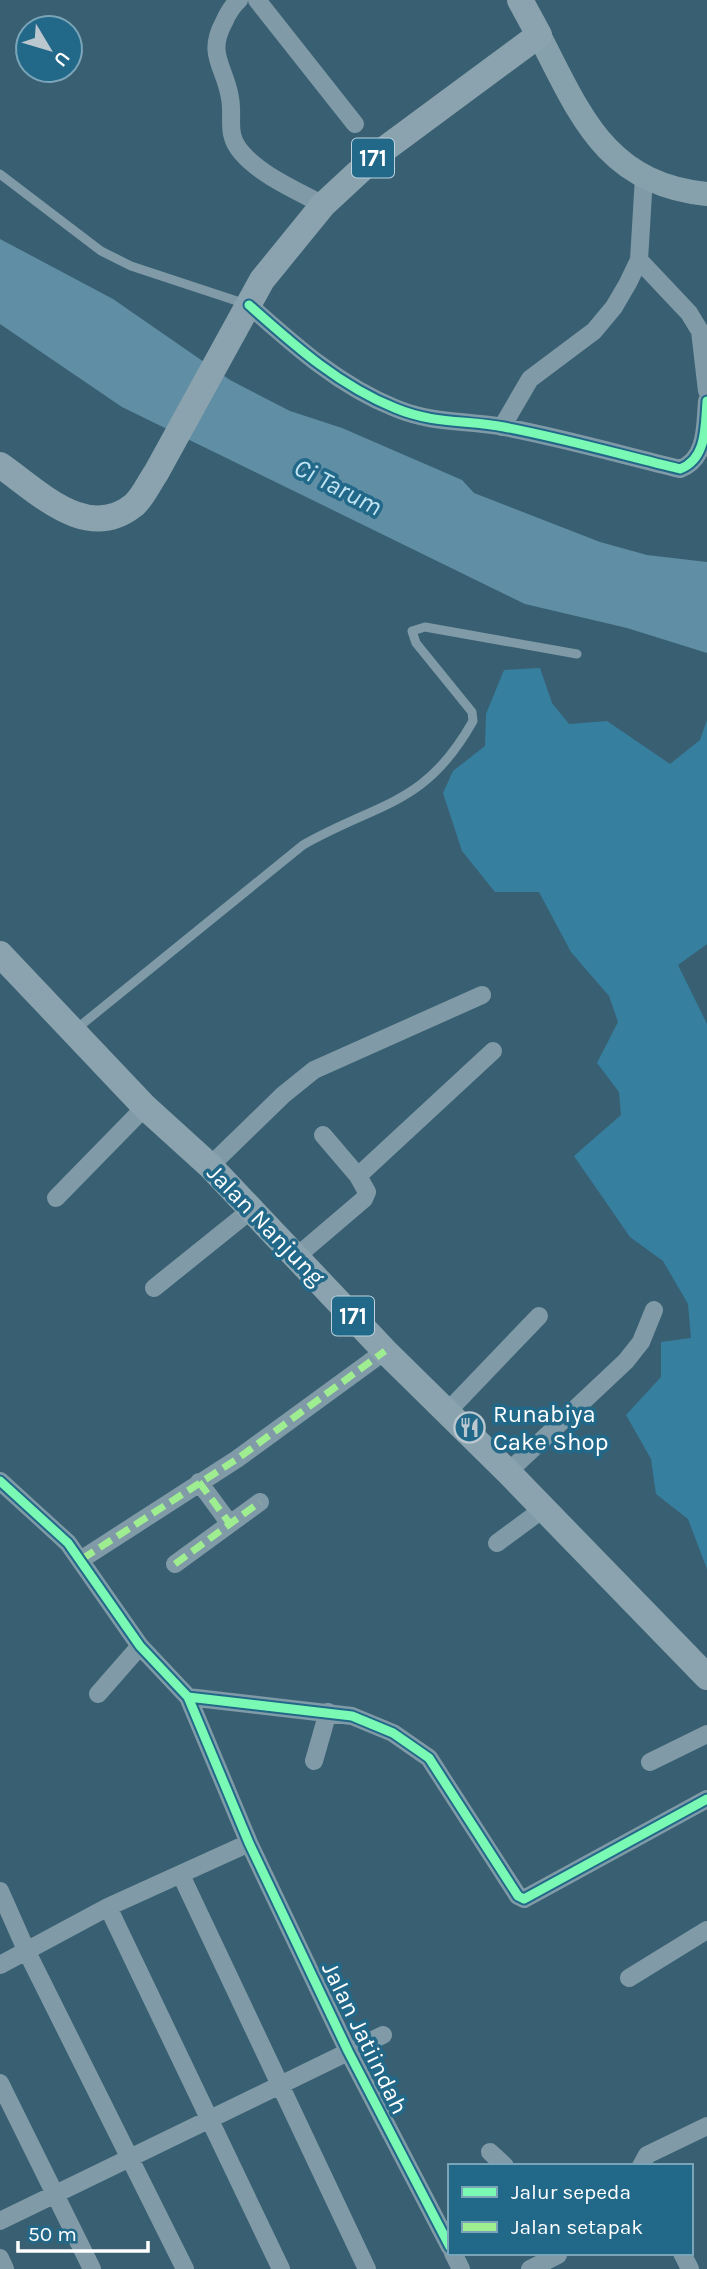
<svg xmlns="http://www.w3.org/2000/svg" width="707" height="2269" font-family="Karla,sans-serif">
	<rect width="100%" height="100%" fill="#396072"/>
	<path fill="#367f9f" d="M 540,668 L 552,703 L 569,724 L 607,721 L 670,764 L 700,740 L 707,720 L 707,944 L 678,965 L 707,1024 L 707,1569 L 688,1519 L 656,1494 L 651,1459 L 626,1415 L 661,1377 L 661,1342 L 691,1338 L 688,1304 L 663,1261 L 630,1237 L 574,1156 L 621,1115 L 619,1092 L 597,1063 L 618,1022 L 609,996 L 571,952 L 539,892 L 495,892 L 462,851 L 443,793 L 453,771 L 485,746 L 486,714 L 504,670 Z"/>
	<path fill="#608ea4" d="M 0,239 L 113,299 L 230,380 L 290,411 L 342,428 L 462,480 L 474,493 L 600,542 L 647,555 L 707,562 L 707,653 L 627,628 L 525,604 L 122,407 L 0,324 Z"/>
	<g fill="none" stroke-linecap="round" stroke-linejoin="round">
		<path stroke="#809ba7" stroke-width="9" d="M 0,174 L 101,251 L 131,266 L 246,304
			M 75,1030 L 303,845 C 381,801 425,806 473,721 L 472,712 L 416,643 L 412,631 L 425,627 L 577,654"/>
		<path stroke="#809ba7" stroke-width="18" d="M 239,0 C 232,6 228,13 224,22 C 206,55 225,66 230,98 C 234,119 225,134 242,153 C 262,176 296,190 323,205
			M 257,0 L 355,124
			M 639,260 L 689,313 L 700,331 L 707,391
			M 249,305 C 294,345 338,385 395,408 C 433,424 466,420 504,427 C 563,438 622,455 680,469 C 707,459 705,426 707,401
			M 502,427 L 530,379 L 594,331 L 614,307 L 628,283 L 639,260 L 644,177
			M 210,1166 L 283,1095 L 314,1070 L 482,995
			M 358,1176 L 493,1051
			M 56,1198 L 145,1107
			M 296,1257 L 364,1199 L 367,1192 L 358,1176 L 323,1135
			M 154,1288 L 251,1210
			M 447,1412 L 539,1316
			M 508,1472 L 626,1361 L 641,1342 L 654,1310
			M 0,1481 L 68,1543 L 140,1646 L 188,1697 L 352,1716 L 393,1733 L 429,1758 L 518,1896 L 524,1899 L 707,1799
			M 199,1482 L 230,1524
			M 497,1543 L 543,1509
			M 82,1559 L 237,1459 L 385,1351
			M 175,1564 L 260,1502
			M 98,1694 L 140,1646
			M 188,1697 L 249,1843 L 348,2051 L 450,2247
			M 314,1761 L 328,1712
			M 650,1762 L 707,1734
			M 181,1875 L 367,2269
			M 0,1891 L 27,1952 L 185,2269
			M 108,1907 L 281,2269
			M 0,1965 L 108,1907 L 249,1843
			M 629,1978 L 707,1930
			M 0,2083 L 92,2269
			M 490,2152 L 505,2166
			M 641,2166 L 647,2155 L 707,2126
			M 0,2221 L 383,2035
			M 453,2253 L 461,2269
			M 682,2253 L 690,2269
			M 0,2258 L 5,2269
			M 530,2269 L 558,2255"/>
		<path stroke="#87a1ac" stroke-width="24" d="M 539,35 C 580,114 605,184 707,194"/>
		<path stroke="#8ba3ae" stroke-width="26" d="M 0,465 C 39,492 87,543 134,505 C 143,497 149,483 156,473 L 262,280 L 323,205 L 378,154 L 539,35 L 520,0
			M 0,954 L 145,1107 L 210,1166 L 385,1351 L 508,1472 L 707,1677"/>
		<path stroke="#9fed91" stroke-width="7" stroke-dasharray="14 7" stroke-linecap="butt" d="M 199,1482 L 230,1524
			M 82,1559 L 237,1459 L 385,1351
			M 175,1564 L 260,1502"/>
		<defs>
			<path id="cycleway" d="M 249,305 C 294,345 338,385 395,408 C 433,424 466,420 504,427 C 563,438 622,455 680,469 C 707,459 705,426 707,401
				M 0,1481 L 68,1543 L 140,1646 L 188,1697 L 352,1716 L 393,1733 L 429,1758 L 518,1896 L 524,1899 L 707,1799
				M 188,1697 L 249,1843 L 348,2051 L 450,2247"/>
		</defs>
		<use href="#cycleway" stroke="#226889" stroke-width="13"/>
		<use href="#cycleway" stroke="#7af9b4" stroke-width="9"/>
	</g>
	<defs>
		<symbol id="restaurant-ring" viewBox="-11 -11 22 22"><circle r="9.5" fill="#226889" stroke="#bac7ce" stroke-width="1.5"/><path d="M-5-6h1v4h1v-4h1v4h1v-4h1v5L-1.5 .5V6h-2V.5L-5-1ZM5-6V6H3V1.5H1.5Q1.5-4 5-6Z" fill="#bac7ce"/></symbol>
	</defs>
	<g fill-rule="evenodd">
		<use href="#restaurant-ring" x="452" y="1410" width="35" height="35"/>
	</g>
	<g text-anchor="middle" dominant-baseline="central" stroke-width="7" stroke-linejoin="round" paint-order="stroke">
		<g fill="#226889" stroke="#bdd2dc" stroke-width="2">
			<rect x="352" y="138.5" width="42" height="39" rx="5"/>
			<rect x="332" y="1296.5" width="42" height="39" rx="5"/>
		</g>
		<g font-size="23" font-weight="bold" fill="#fff">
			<text x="373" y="158">171</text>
			<text x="353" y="1316">171</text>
		</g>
		<g font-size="24" fill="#fff" stroke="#226889">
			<text transform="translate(266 1225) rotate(46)">Jalan Nanjung</text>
			<text transform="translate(365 2038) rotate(64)">Jalan Jatiindah</text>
		</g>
		<g font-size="24" fill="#fff" stroke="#226889" text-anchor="start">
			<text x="493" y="1414">Runabiya<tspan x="493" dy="28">Cake Shop</tspan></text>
		</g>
		<g font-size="26" font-style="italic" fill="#c1e4f2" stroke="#226889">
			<text transform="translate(338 487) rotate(27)">Ci Tarum</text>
		</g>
	</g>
	<rect x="448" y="2164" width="245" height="91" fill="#226889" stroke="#7aa4b8" stroke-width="2"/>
	<rect x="462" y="2187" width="35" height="10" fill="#7af9b4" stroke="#7aa4b8" stroke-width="2"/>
	<text x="511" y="2199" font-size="21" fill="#ffffff">Jalur sepeda</text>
	<rect x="462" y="2222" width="35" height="10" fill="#9fed91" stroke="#7aa4b8" stroke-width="2"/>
	<text x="511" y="2234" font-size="21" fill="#ffffff">Jalan setapak</text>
	<g transform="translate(49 49) rotate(128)"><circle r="33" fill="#226889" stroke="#7aa4b8" stroke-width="2"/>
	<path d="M0-5L12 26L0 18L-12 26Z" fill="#bac7ce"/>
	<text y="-10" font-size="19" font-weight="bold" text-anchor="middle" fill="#ffffff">U</text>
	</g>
	<path d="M18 2241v10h130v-10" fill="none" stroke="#ffffff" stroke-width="3.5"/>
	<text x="28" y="2241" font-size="21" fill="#ffffff" stroke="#226889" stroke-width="5" paint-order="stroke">50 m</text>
</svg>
